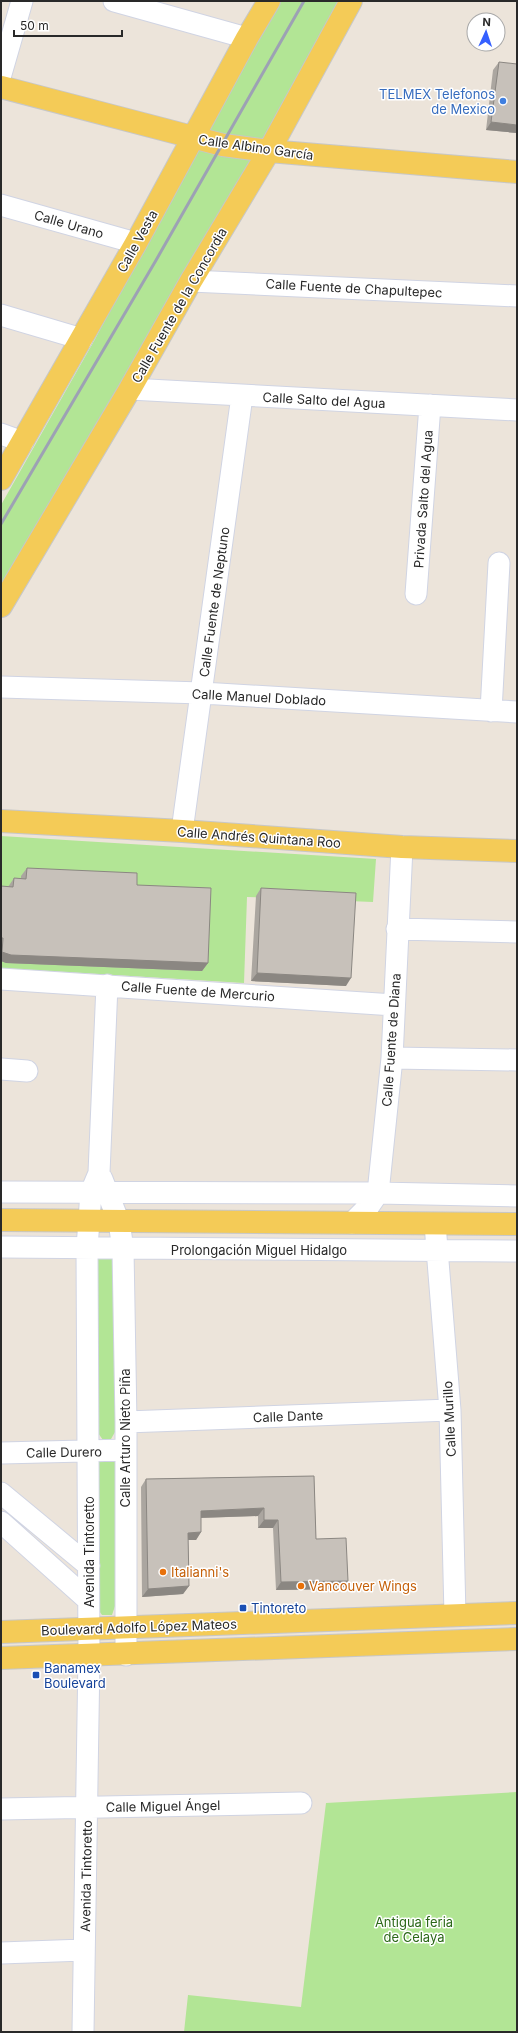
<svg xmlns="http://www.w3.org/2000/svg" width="518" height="2033" font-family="Inter,sans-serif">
	<rect width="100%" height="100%" fill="#ece4da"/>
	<path fill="#b2e595" d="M 279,1 L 340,1 L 265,139 L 208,132 Z
		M 197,147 L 257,160 L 1,590 L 1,505 L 94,341 Z
		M 1,836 L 376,859 L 373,902 L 247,897 L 244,983 L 1,968 Z
		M 97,1254 L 111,1256 L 115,1262 L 115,1432 L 111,1439 L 103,1440 L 98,1433 Z
		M 99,1454 L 108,1454 L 115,1461 L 116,1603 L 112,1615 L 102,1615 L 97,1608 L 95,1465 Z
		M 517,1792 L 517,2032 L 184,2032 L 188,1995 L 301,2007 L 326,1803 Z"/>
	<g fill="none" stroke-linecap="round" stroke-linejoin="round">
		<defs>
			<path id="minor" d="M 114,1 L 247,38
				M 1,74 L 22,1
				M 1,205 L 136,243
				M 191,281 L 517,296
				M 1,315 L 82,339
				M 130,389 L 517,410
				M 1,434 L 23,442
				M 416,594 L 430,405
				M 1,687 L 202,693 L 517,712
				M 491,711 L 499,563
				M 182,831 L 242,396
				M 397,929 L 517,932
				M 1,979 L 394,1005
				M 392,1058 L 517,1060
				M 1,1069 L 27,1071
				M 102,1179 L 119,1222 L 123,1249 L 126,1422 L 126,1655
				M 1,1192 L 378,1193 L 517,1196
				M 352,1223 L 369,1206 L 378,1193 L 392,1058 L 402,847
				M 435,1224 L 450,1410 L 455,1615
				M 1,1247 L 517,1251
				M 126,1422 L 450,1410
				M 1,1453 L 126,1450
				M 1,1493 L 89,1566
				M 1,1522 L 88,1600
				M 1,1809 L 301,1803
				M 1,1953 L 84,1950
				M 83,2032 L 89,1656 L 87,1248 L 91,1192 L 99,1173 L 107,985"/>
			<path id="major" d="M 1,87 L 223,145 L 269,151 L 517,172
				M 1,479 L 136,243 L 247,38 L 269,1
				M 1,606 L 130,389 L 191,281 L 269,151 L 351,1
				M 1,821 L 182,831 L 402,847 L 517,851
				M 1,1220 L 517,1224
				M 1,1632 L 517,1613
				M 1,1658 L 517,1639"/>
		</defs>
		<use href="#minor" stroke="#d0d4e3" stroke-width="23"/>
		<use href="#major" stroke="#c7c7c7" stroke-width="24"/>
		<use href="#minor" stroke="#fff" stroke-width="21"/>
		<use href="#major" stroke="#f4cb57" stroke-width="22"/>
		<path stroke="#9da1b4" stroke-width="3" d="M 1,524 L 155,262 L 304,1"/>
	</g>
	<path fill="#aba6a0" d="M 499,62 L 517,133 L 486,130 L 493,70 Z
		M 27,868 L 137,885 L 208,963 L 202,971 L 6,963 L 1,961 L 1,886 L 8,887 L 14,878 L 21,878 L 21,876 Z
		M 261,888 L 346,986 L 251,981 L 256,896 Z
		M 314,1476 L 316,1539 L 342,1589 L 276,1590 L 273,1528 L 258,1528 L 258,1516 L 201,1518 L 201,1532 L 196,1540 L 188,1540 L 189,1586 L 183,1594 L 142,1597 L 141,1487 L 146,1479 Z"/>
	<path fill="#8b8782" d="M 491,122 L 517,125 L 517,133 L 486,130 Z
		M 2,952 L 208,963 L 202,971 L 6,963 L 1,961 L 1,954 Z
		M 257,973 L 351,978 L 346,986 L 251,981 Z
		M 264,1508 L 258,1516 L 196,1518 L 201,1511 Z
		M 264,1520 L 278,1520 L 273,1528 L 258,1528 Z
		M 201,1532 L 196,1540 L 182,1540 L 188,1533 Z
		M 348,1581 L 342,1589 L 276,1590 L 281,1582 Z
		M 189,1586 L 183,1594 L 142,1597 L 148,1589 Z"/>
	<path fill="#c7c1ba" stroke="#8b8782" d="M 499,62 L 517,64 L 517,125 L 491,122 Z
		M 27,868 L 137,873 L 137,885 L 211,888 L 208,963 L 11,955 L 2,952 L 3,938 L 1,938 L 1,886 L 13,887 L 14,878 L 26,879 Z
		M 261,888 L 356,893 L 351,978 L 257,973 Z
		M 314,1476 L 316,1539 L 346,1538 L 348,1581 L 281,1582 L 278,1520 L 264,1520 L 264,1508 L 201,1511 L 201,1532 L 188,1533 L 189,1586 L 148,1589 L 146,1479 Z"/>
	<circle fill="#3f7fe0" stroke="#fff" stroke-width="1.5" cx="503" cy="101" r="4"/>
	<g fill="#e8710a" stroke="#fff" stroke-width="1.5">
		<circle cx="163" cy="1572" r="4"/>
		<circle cx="301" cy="1586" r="4"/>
	</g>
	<g fill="#1a4fb4" stroke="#fff" stroke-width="1.5">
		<rect x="239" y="1604" width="8" height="8" rx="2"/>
		<rect x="32" y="1671" width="8" height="8" rx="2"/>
	</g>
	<g text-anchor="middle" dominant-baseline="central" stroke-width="3" stroke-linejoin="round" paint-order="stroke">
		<g font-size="13" fill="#366cbe" stroke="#fff" text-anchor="end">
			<text x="495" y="94">TELMEX Telefonos<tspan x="495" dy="15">de Mexico</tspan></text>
		</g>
		<g font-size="13" fill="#292929" stroke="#fff">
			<text transform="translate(256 147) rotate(8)">Calle Albino García</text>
			<text transform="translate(69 224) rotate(16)">Calle Urano</text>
			<text transform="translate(137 241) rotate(-61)">Calle Vesta</text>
			<text transform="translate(354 288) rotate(3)">Calle Fuente de Chapultepec</text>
			<text transform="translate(179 305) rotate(-60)">Calle Fuente de la Concordia</text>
			<text transform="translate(324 400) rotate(3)">Calle Salto del Agua</text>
			<text transform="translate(423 499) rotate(-86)">Privada Salto del Agua</text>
			<text transform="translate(214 602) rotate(-82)">Calle Fuente de Neptuno</text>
			<text transform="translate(259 697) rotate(3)">Calle Manuel Doblado</text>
			<text transform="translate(259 837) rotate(4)">Calle Andrés Quintana Roo</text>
			<text transform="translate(198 991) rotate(4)">Calle Fuente de Mercurio</text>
			<text transform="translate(391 1040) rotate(-86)">Calle Fuente de Diana</text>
			<text x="259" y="1250">Prolongación Miguel Hidalgo</text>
			<text transform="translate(288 1416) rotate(-2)">Calle Dante</text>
			<text transform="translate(449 1419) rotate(-93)">Calle Murillo</text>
			<text transform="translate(125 1438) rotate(-90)">Calle Arturo Nieto Piña</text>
			<text transform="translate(64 1452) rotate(-1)">Calle Durero</text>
			<text transform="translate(89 1552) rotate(-90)">Avenida Tintoretto</text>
			<text transform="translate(139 1627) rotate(-2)">Boulevard Adolfo López Mateos</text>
			<text transform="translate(163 1806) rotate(-1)">Calle Miguel Ángel</text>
			<text transform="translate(86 1876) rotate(-89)">Avenida Tintoretto</text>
		</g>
		<g font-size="13" fill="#c56008" stroke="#fff" text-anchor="start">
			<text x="171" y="1572">Italianni's</text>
			<text x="309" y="1586">Vancouver Wings</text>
		</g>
		<g font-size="13" fill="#164399" stroke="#fff" text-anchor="start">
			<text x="251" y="1608">Tintoreto</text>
			<text x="44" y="1668">Banamex<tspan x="44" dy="15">Boulevard</tspan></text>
		</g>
		<g font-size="13" fill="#2b6818" stroke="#fff">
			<text x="414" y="1922">Antigua feria<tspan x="414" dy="15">de Celaya</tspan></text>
		</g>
	</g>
	<rect width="518" height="2033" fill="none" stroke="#292929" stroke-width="4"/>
	<g transform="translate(486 32) rotate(3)"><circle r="19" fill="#ffffff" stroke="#a9a9a9"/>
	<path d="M0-3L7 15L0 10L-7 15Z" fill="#3560ff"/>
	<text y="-6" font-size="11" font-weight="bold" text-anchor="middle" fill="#292929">N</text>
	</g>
	<path d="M14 30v6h108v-6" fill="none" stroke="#292929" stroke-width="2"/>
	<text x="20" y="30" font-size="12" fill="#292929" stroke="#ffffff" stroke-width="3" paint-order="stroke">50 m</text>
</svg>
